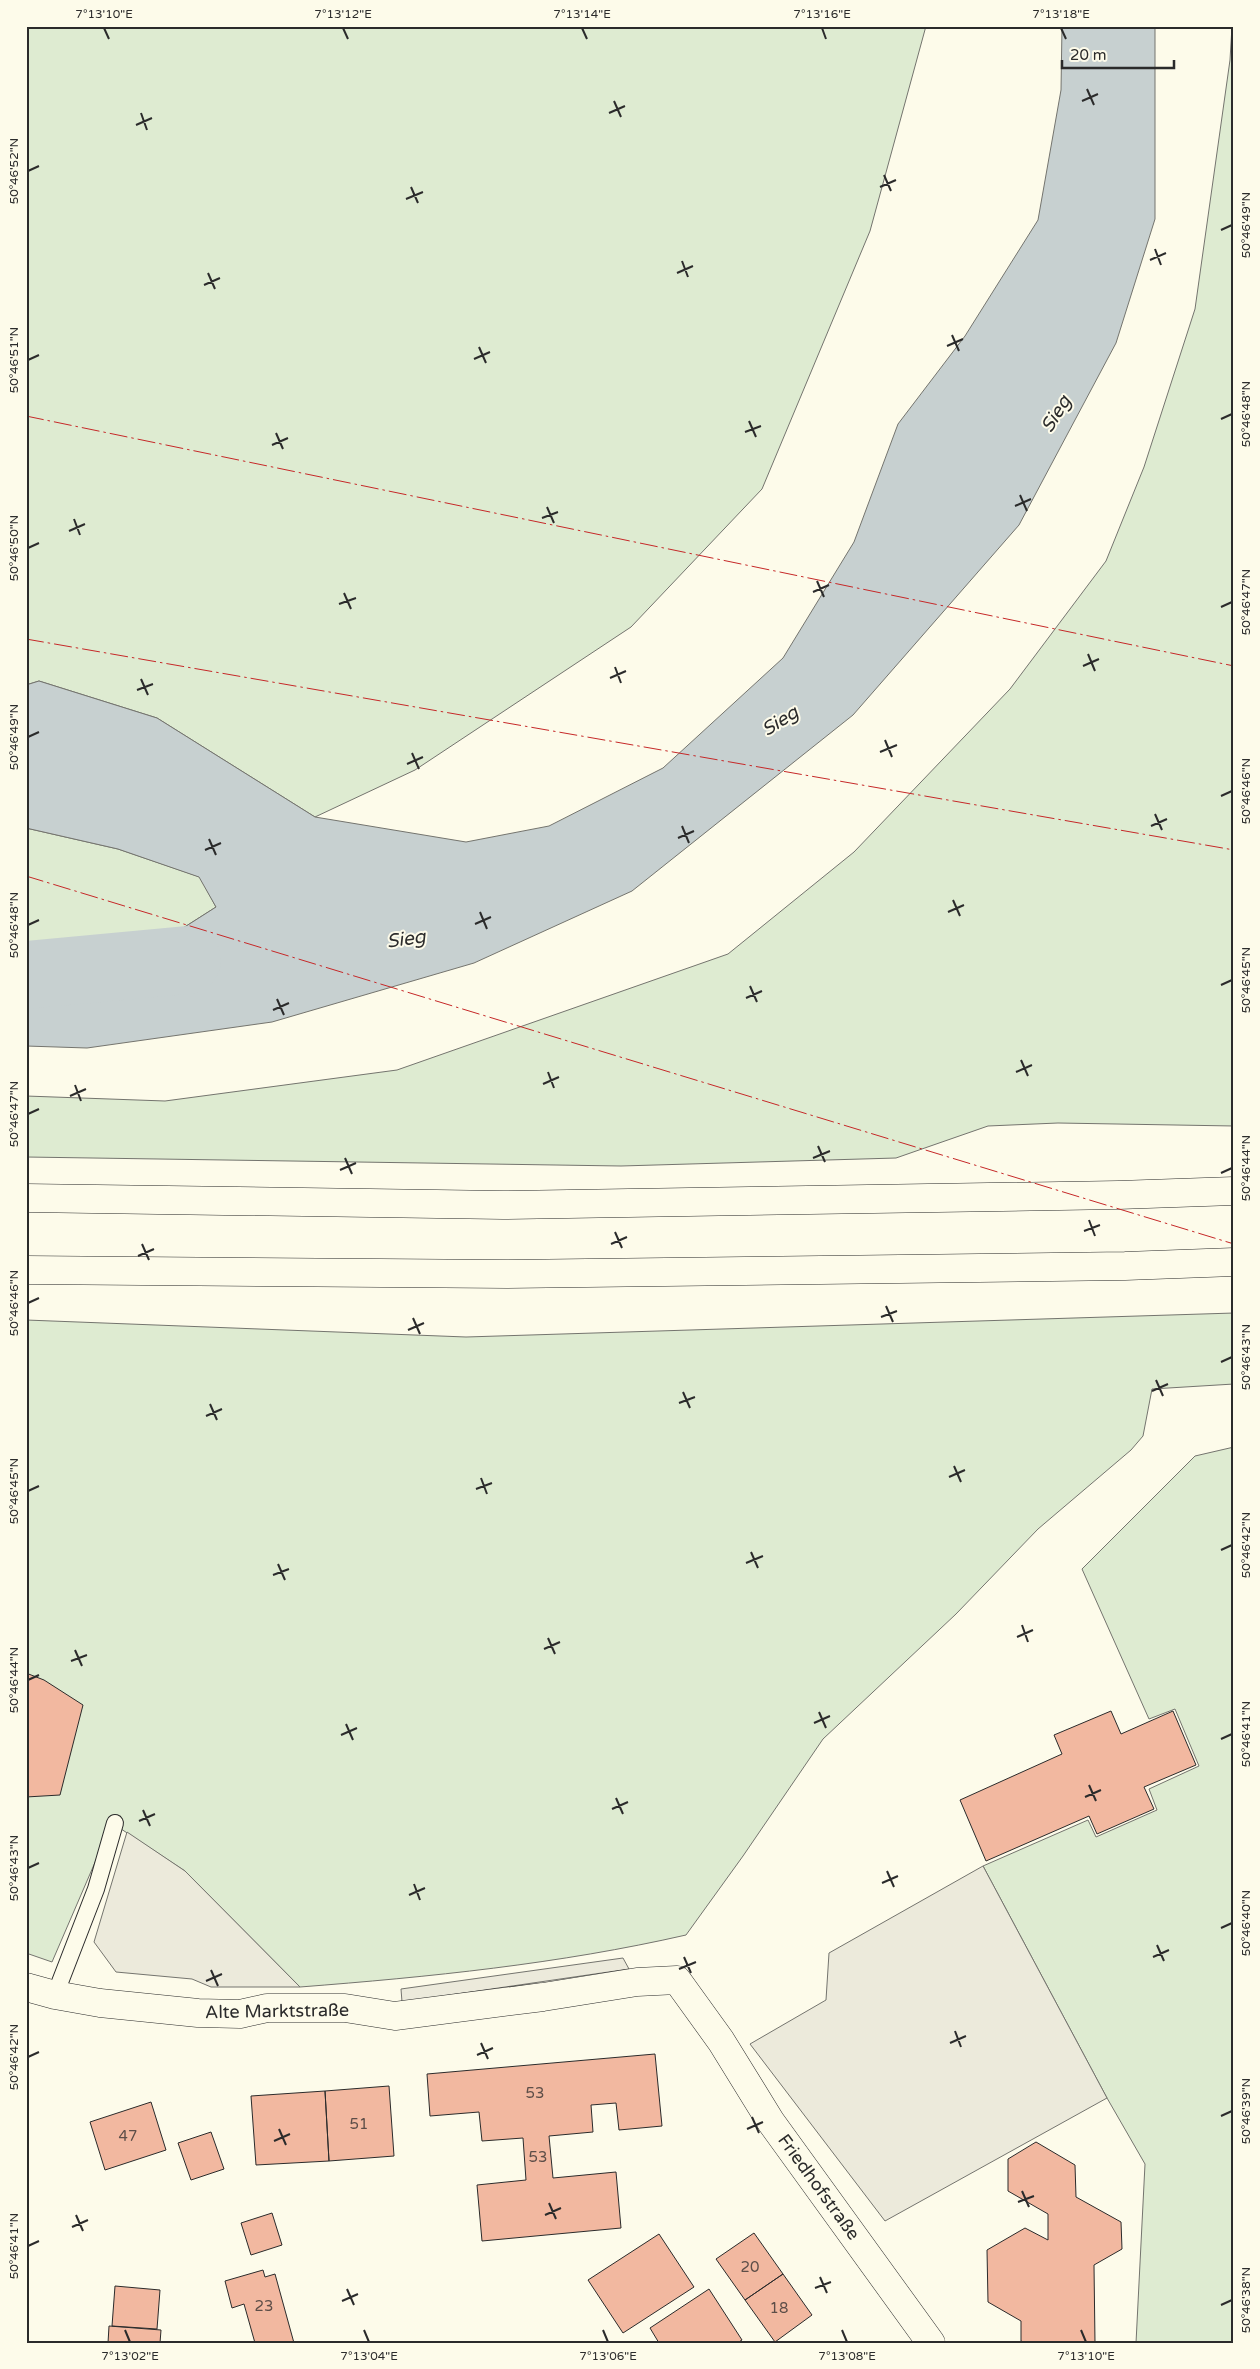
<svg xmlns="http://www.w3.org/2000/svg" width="1260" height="2369" font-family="'Varela Round',sans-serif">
	<rect width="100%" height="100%" fill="#fdfbea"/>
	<path fill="#deebd1" stroke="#74746e" d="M 26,26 L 926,26 L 870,231 L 762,489 L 631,627 L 415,770 L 315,817 L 157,718 L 39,681 L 26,685 Z
		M 1232,26 L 1234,26 L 1234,1126 L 1058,1123 L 988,1126 L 896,1158 L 621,1166 L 26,1157 L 26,1096 L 165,1101 L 397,1070 L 728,954 L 854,852 L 1010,689 L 1106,561 L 1144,467 L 1195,309 L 1230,60 Z
		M 26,828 L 118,849 L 200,877 L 216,907 L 169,937 L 124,944 L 83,977 L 71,999 L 26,1003 Z
		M 1234,1313 L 1234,1384 L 1152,1389 L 1143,1436 L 1131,1450 L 1038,1529 L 956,1614 L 823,1739 L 743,1856 L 686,1935 C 559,1964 429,1977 300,1987 L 185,1871 L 112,1823 L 52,1962 L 26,1953 L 26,1320 L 466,1337 Z
		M 1234,1447 L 1234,2343 L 1136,2343 L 1145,2164 L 1107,2098 L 983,1866 L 1088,1820 L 1096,1837 L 1157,1810 L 1149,1789 L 1199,1766 L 1175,1709 L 1149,1719 L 1082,1569 L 1195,1456 Z"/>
	<path fill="#eceadb" stroke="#74746e" d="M 127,1832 L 185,1871 L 300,1987 L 211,1987 L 192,1979 L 116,1972 L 94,1942 Z
		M 983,1866 L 1107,2098 L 885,2221 L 750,2044 L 826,2000 L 829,1953 Z
		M 623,1958 L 629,1969 L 402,2002 L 401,1989 Z"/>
	<path fill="#c7d0d0" stroke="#74746e" d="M 1062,26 L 1155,26 L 1155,219 L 1116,343 L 1019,525 L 853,715 L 632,891 L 474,963 L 272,1022 L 87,1048 L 26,1046 L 26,1003 L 71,999 L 83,977 L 124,944 L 169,937 L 216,907 L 199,877 L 118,849 L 26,828 L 26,685 L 39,681 L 157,718 L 315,817 L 466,842 L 549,826 L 663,768 L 783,658 L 854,542 L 898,424 L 965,336 L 1038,220 L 1061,90 Z"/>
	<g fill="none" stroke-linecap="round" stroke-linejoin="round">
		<path stroke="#c7d0d0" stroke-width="68" d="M 26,975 L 187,960"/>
	</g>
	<path fill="#f2b8a0" stroke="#2b2b2b" d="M 26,1673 L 44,1680 L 83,1705 L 60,1795 L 26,1797 Z
		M 1111,1711 L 1121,1734 L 1173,1711 L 1196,1765 L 1144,1787 L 1154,1809 L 1097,1834 L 1089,1816 L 986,1861 L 960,1800 L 1062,1754 L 1054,1735 Z
		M 655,2054 L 662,2126 L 619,2130 L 616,2103 L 591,2105 L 593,2132 L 549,2136 L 553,2178 L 616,2172 L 621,2228 L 482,2241 L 477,2185 L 526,2180 L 523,2138 L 482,2141 L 479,2112 L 430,2116 L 427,2074 Z
		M 389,2086 L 394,2156 L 329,2161 L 325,2091 Z
		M 325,2091 L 329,2161 L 256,2165 L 251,2096 Z
		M 151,2102 L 166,2150 L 105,2170 L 90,2122 Z
		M 211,2132 L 224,2169 L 191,2180 L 178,2143 Z
		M 1036,2142 L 1075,2165 L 1076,2197 L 1121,2222 L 1122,2249 L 1094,2265 L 1095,2343 L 1025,2343 L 1021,2341 L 1021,2321 L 988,2302 L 987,2250 L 1025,2228 L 1048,2240 L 1048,2214 L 1008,2191 L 1008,2159 Z
		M 272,2213 L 282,2245 L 251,2255 L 241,2223 Z
		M 754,2233 L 783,2274 L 745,2300 L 716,2259 Z
		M 659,2234 L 694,2287 L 623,2333 L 588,2280 Z
		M 263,2270 L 265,2277 L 275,2274 L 294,2343 L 255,2343 L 244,2304 L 232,2308 L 225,2281 Z
		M 783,2274 L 812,2315 L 775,2342 L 745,2300 Z
		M 115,2286 L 160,2290 L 157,2329 L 112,2326 Z
		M 709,2289 L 742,2340 L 737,2343 L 659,2343 L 650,2328 Z
		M 109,2326 L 161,2330 L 160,2343 L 108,2343 Z"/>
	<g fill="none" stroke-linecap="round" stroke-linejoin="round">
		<defs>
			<path id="service" d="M 55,1995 L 96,1889 L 115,1823"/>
			<path id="minor" d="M 26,1987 L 55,1995 L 100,2003 L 198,2013 L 240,2014 L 267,2008 L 345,2008 L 395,2016 L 543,1997 L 637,1982 L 677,1980 L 721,2041 L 771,2122 L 931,2343"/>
			<path id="motorway" d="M 26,1198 L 503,1205 L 1118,1195 L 1234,1191
				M 26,1270 L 507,1274 L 1125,1266 L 1234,1262"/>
		</defs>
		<use href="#service" stroke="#2b2b2b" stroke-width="18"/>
		<use href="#minor" stroke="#2b2b2b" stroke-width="29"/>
		<use href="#motorway" stroke="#2b2b2b" stroke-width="29"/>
		<use href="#service" stroke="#fdfbea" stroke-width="16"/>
		<use href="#minor" stroke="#fdfbea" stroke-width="28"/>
		<use href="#motorway" stroke="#fdfbea" stroke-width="28"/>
		<path stroke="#c62828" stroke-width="1" stroke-dasharray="18 4 2.5 4" stroke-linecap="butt" d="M 26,416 L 1234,666
			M 26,639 L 1234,850
			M 26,876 L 1234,1244"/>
	</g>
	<path fill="none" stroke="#2b2b2b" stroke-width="2" d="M 104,28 L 109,39M 343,28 L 348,39M 582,28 L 587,39M 822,28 L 826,39M 1061,28 L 1066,39M 1087,89 L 1094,105M 614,101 L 621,117M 1082,101 L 1098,94M 141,113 L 147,130M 609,113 L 625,106M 136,125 L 152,118M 28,171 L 39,166M 884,175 L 891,191M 411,187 L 418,203M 880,187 L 896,180M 406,199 L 423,192M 1221,230 L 1232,225M 1155,249 L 1161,265M 1150,260 L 1166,253M 682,261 L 688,277M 208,273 L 215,289M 677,273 L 693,266M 204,285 L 220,278M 952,335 L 959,351M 947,346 L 963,339M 479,347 L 486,363M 474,359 L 490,352M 28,360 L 39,355M 1221,419 L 1232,414M 749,421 L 756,437M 745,432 L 761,426M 276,433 L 283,449M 272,445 L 288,438M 1020,495 L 1027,511M 1015,506 L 1031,499M 547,507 L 554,523M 542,518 L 558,512M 74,519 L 80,535M 69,531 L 85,524M 28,548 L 39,543M 817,581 L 824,597M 813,592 L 829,585M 344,593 L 351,609M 339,604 L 356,598M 1221,607 L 1232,602M 1088,654 L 1095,671M 1083,666 L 1099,659M 615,667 L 621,683M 610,678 L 626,671M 141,679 L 148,695M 137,690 L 153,684M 28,737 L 39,732M 885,740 L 892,757M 880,752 L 897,745M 412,753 L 419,769M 407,764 L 423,757M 1221,796 L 1232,791M 1155,814 L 1162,830M 682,826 L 689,843M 1151,826 L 1167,819M 678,838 L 694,831M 209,839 L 216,855M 205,850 L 221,843M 953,900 L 960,916M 480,912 L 487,929M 948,912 L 964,905M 475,924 L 491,917M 28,925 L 39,920M 1221,985 L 1232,980M 750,986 L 757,1002M 746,998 L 762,991M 277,999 L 284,1015M 273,1010 L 289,1003M 1021,1060 L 1028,1076M 548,1072 L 554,1088M 1016,1072 L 1032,1065M 543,1084 L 559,1077M 75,1085 L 81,1101M 70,1096 L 86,1089M 28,1114 L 39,1109M 818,1146 L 825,1162M 345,1158 L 352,1174M 813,1158 L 830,1151M 340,1170 L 356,1163M 1221,1173 L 1232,1168M 1089,1220 L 1095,1236M 1084,1231 L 1100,1225M 615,1232 L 622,1248M 142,1244 L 149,1260M 611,1244 L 627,1237M 138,1256 L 154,1249M 28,1303 L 39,1298M 886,1306 L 893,1322M 881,1317 L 897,1311M 413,1318 L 420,1334M 408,1330 L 424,1323M 1221,1362 L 1232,1357M 1156,1380 L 1163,1396M 1152,1391 L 1168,1384M 683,1392 L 690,1408M 679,1403 L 695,1397M 210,1404 L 217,1420M 206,1416 L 222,1409M 954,1466 L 961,1482M 949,1477 L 965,1470M 481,1478 L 487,1494M 476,1489 L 492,1483M 28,1491 L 39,1486M 1221,1550 L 1232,1545M 751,1552 L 758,1568M 746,1563 L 763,1556M 278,1564 L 285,1580M 273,1575 L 289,1569M 1022,1625 L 1028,1642M 1017,1637 L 1033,1630M 548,1638 L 555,1654M 544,1649 L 560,1642M 75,1650 L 82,1666M 71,1661 L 87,1655M 28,1680 L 39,1675M 819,1712 L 826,1728M 814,1723 L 830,1716M 346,1724 L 353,1740M 341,1735 L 357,1728M 1221,1739 L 1232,1734M 1089,1785 L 1096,1801M 1085,1797 L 1101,1790M 616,1798 L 623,1814M 612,1809 L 628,1802M 143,1810 L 150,1826M 139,1821 L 155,1814M 28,1868 L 39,1863M 887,1871 L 894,1887M 882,1883 L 898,1876M 414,1884 L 420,1900M 409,1895 L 425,1888M 1221,1928 L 1232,1923M 1157,1945 L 1164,1961M 684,1957 L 691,1973M 1153,1957 L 1169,1950M 679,1969 L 696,1962M 211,1970 L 218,1986M 206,1981 L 222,1974M 955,2031 L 961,2047M 481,2043 L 488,2059M 950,2043 L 966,2036M 477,2055 L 493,2048M 28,2057 L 39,2052M 1221,2116 L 1232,2111M 752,2117 L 759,2133M 279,2129 L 286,2145M 747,2129 L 763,2122M 274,2141 L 290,2134M 1022,2191 L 1029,2207M 1018,2202 L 1034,2196M 549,2203 L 556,2219M 76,2215 L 83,2231M 545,2215 L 561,2208M 72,2227 L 88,2220M 28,2246 L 39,2241M 820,2277 L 827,2293M 815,2288 L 831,2282M 347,2289 L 354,2305M 342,2301 L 358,2294M 1221,2305 L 1232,2300M 125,2330 L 130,2342M 364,2330 L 369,2342M 603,2330 L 608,2342M 842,2330 L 847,2342M 1081,2330 L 1086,2342"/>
	<g text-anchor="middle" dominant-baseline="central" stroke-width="4" stroke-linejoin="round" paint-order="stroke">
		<g font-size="15" fill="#5d4e48">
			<text x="535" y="2093">53</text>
			<text x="359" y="2124">51</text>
			<text x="128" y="2136">47</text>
			<text x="538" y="2157">53</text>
			<text x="750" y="2267">20</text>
			<text x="264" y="2306">23</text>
			<text x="779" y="2308">18</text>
		</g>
		<g font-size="18" fill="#2b2b2b" stroke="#fdfbea">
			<text transform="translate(277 2011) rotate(-1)">Alte Marktstraße</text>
			<text transform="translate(819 2187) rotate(54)">Friedhofstraße</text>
		</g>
		<g font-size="19" font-style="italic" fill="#2b2b2b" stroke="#fdfbea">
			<text transform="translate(1056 414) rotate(-58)">Sieg</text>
			<text transform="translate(780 721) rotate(-32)">Sieg</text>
			<text transform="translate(406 939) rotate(-8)">Sieg</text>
		</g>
	</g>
	<rect width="1260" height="2369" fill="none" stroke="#fdfbea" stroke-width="55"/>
	<path d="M1062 60v8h112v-8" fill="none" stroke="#2b2b2b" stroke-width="2.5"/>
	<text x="1070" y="60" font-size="15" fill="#2b2b2b" stroke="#fdfbea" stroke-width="4" paint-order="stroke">20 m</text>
	<rect x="28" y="28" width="1204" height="2314" fill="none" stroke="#2b2b2b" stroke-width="2"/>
	<g font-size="12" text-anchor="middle" fill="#2b2b2b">
		<text x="104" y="18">7°13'10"E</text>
		<text x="343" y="18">7°13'12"E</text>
		<text x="582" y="18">7°13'14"E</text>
		<text x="822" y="18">7°13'16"E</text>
		<text x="1061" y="18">7°13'18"E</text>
		<text transform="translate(14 171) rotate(-90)" y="4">50°46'52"N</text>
		<text transform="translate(1246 225) rotate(-90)" y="4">50°46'49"N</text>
		<text transform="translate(14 360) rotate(-90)" y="4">50°46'51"N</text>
		<text transform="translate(1246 414) rotate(-90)" y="4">50°46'48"N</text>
		<text transform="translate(14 548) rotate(-90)" y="4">50°46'50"N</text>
		<text transform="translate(1246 602) rotate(-90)" y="4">50°46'47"N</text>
		<text transform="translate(14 737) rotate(-90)" y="4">50°46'49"N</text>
		<text transform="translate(1246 791) rotate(-90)" y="4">50°46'46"N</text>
		<text transform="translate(14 925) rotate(-90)" y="4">50°46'48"N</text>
		<text transform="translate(1246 980) rotate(-90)" y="4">50°46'45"N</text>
		<text transform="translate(14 1114) rotate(-90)" y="4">50°46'47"N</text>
		<text transform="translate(1246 1168) rotate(-90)" y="4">50°46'44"N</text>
		<text transform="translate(14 1303) rotate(-90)" y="4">50°46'46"N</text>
		<text transform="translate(1246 1357) rotate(-90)" y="4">50°46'43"N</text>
		<text transform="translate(14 1491) rotate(-90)" y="4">50°46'45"N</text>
		<text transform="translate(1246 1545) rotate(-90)" y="4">50°46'42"N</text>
		<text transform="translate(14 1680) rotate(-90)" y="4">50°46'44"N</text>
		<text transform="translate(1246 1734) rotate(-90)" y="4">50°46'41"N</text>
		<text transform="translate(14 1868) rotate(-90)" y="4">50°46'43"N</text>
		<text transform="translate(1246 1923) rotate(-90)" y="4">50°46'40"N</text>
		<text transform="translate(14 2057) rotate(-90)" y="4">50°46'42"N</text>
		<text transform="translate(1246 2111) rotate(-90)" y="4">50°46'39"N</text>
		<text transform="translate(14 2246) rotate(-90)" y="4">50°46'41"N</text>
		<text transform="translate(1246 2300) rotate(-90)" y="4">50°46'38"N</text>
		<text x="130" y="2360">7°13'02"E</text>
		<text x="369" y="2360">7°13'04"E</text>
		<text x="608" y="2360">7°13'06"E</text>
		<text x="847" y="2360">7°13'08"E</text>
		<text x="1086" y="2360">7°13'10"E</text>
	</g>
</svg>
